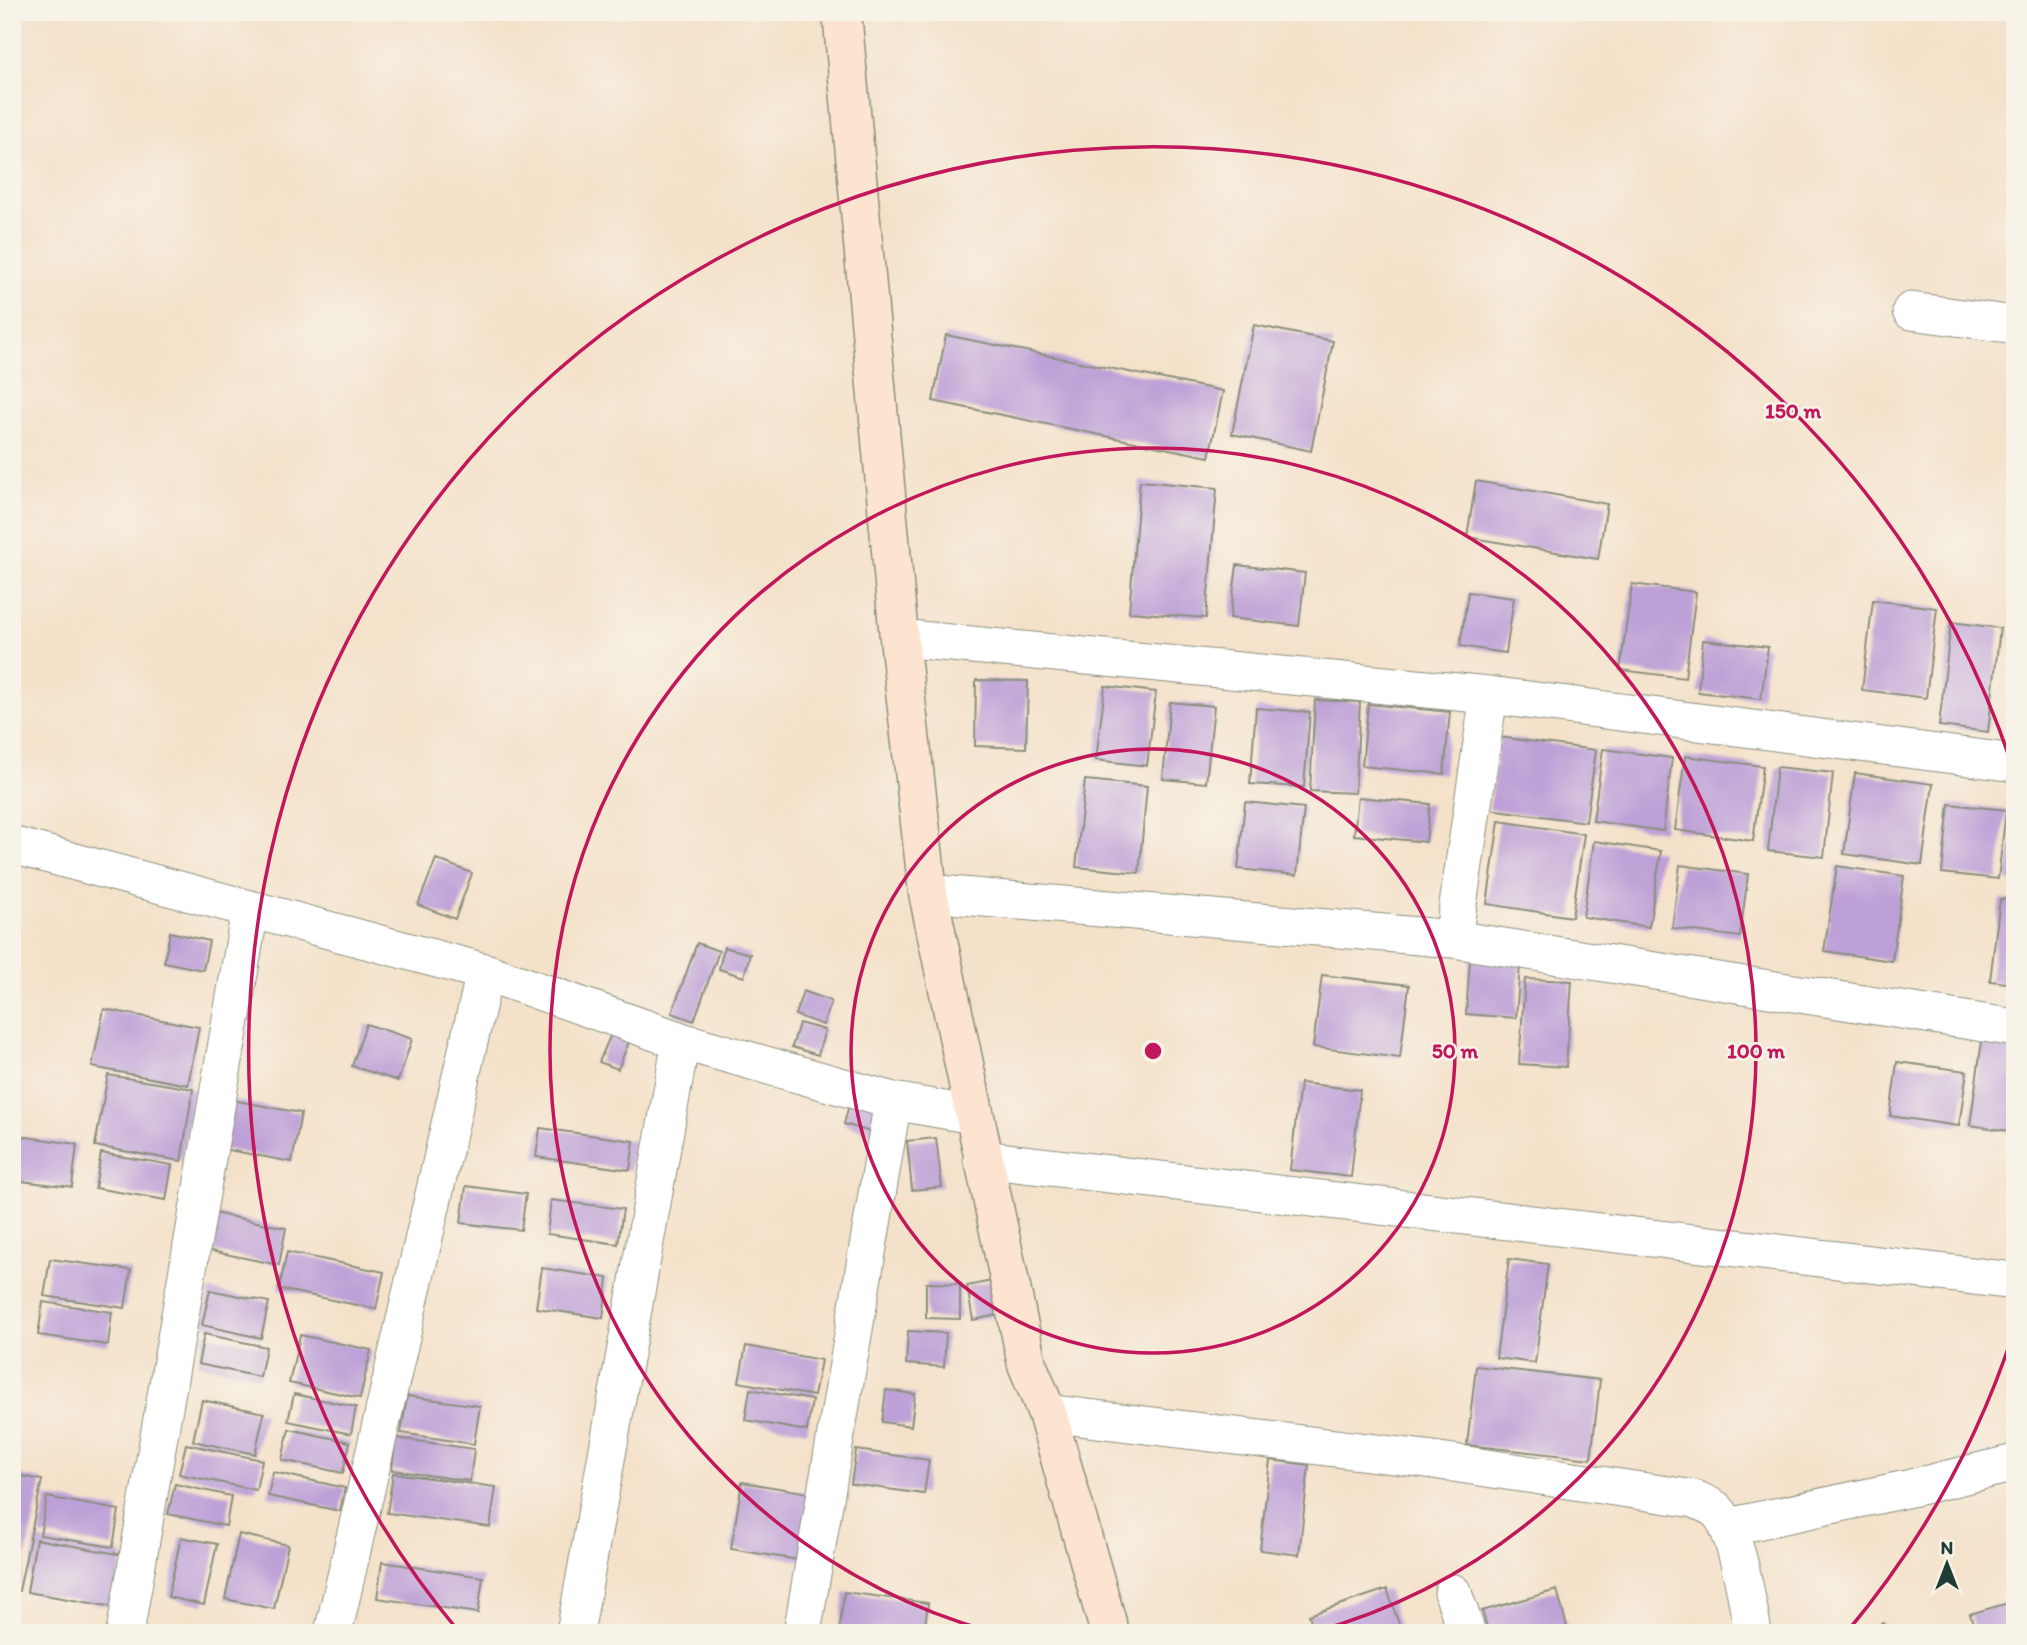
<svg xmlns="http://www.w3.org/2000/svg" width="2027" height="1645" font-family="Itim,sans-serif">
	<rect width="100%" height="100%" fill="#f7f3e8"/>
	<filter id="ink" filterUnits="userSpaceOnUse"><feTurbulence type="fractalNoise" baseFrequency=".0143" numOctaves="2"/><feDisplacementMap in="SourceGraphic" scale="14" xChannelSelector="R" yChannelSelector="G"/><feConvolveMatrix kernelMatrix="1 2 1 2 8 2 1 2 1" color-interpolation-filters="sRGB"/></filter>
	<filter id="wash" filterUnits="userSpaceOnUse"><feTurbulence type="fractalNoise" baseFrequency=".00686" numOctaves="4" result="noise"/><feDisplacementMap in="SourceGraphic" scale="28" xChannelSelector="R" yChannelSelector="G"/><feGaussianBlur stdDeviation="1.57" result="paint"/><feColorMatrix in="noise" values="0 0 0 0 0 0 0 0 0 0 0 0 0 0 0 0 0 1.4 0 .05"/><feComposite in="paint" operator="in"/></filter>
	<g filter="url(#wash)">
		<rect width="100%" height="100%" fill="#f4e1c9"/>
		<g id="blocks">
			<path fill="#bda0d7" d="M 1254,325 L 1333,341 L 1311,451 L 1232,434 Z
				M 946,335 L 1223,391 L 1209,457 L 933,401 Z
				M 1140,481 L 1217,488 L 1206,618 L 1129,612 Z
				M 1476,481 L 1607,504 L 1598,559 L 1467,537 Z
				M 1237,565 L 1305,573 L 1299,626 L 1230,618 Z
				M 1632,584 L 1696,592 L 1685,678 L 1620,670 Z
				M 1468,592 L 1514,598 L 1506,653 L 1460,646 Z
				M 1873,600 L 1937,608 L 1926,698 L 1862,690 Z
				M 1951,622 L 2000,628 L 1988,732 L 1939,726 Z
				M 1703,640 L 1768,647 L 1761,699 L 1698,692 Z
				M 976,680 L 1028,681 L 1026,748 L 975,746 Z
				M 1105,686 L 1156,692 L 1147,766 L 1096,760 Z
				M 1315,700 L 1360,702 L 1355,793 L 1310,791 Z
				M 1170,702 L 1214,706 L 1206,783 L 1163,779 Z
				M 1368,704 L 1450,712 L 1444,774 L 1362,766 Z
				M 1256,708 L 1310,712 L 1304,787 L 1250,784 Z
				M 1499,737 L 1596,750 L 1586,822 L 1489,809 Z
				M 1603,749 L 1672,758 L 1663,831 L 1593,821 Z
				M 1685,756 L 1763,766 L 1753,841 L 1675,830 Z
				M 1777,767 L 1833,773 L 1824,857 L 1768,851 Z
				M 1855,773 L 1933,784 L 1922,865 L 1844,854 Z
				M 1085,780 L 1147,786 L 1139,873 L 1076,867 Z
				M 1358,797 L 1430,804 L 1426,842 L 1354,835 Z
				M 1245,802 L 1304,808 L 1297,875 L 1238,869 Z
				M 1949,804 L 2006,810 L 1998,879 L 1942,873 Z
				M 1499,821 L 1584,834 L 1572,917 L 1487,904 Z
				M 2013,833 L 2015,833 L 2015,882 L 2007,881 Z
				M 1594,841 L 1661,851 L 1649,927 L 1583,917 Z
				M 436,859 L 472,873 L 455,919 L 418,905 Z
				M 1680,865 L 1748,874 L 1740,937 L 1672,928 Z
				M 1837,866 L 1904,876 L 1892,961 L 1824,951 Z
				M 2000,899 L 2015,900 L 2015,984 L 1990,981 Z
				M 170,932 L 209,941 L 203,970 L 164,962 Z
				M 697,943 L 719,951 L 694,1021 L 672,1013 Z
				M 724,947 L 750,954 L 744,977 L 719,969 Z
				M 1470,960 L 1520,965 L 1516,1018 L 1466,1014 Z
				M 1322,975 L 1409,985 L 1400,1058 L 1313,1047 Z
				M 1525,979 L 1572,981 L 1566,1067 L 1519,1064 Z
				M 803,991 L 831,1001 L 823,1025 L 795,1015 Z
				M 104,1009 L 199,1027 L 188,1085 L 92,1067 Z
				M 799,1023 L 825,1030 L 818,1055 L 792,1047 Z
				M 366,1024 L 412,1039 L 398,1081 L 352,1066 Z
				M 614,1027 L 632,1034 L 618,1069 L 599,1062 Z
				M 1982,1041 L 2015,1045 L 2015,1132 L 1970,1125 Z
				M 1897,1062 L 1967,1071 L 1959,1126 L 1890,1116 Z
				M 108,1075 L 193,1089 L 181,1161 L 95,1146 Z
				M 1300,1083 L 1360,1090 L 1351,1177 L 1290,1170 Z
				M 851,1097 L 886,1107 L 877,1134 L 844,1124 Z
				M 227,1099 L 301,1113 L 292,1162 L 218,1148 Z
				M 540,1128 L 634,1141 L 630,1170 L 536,1157 Z
				M 12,1135 L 77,1144 L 72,1187 L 12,1180 Z
				M 936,1138 L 942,1187 L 912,1190 L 907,1141 Z
				M 101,1153 L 172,1165 L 166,1200 L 95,1188 Z
				M 466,1186 L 526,1194 L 521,1230 L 461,1223 Z
				M 551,1200 L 623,1209 L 618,1244 L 547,1234 Z
				M 214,1213 L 286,1228 L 279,1265 L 206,1250 Z
				M 287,1252 L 384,1272 L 376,1309 L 279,1289 Z
				M 50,1259 L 131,1270 L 125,1308 L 44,1296 Z
				M 1509,1259 L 1548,1264 L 1535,1363 L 1496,1358 Z
				M 542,1268 L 608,1278 L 603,1318 L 536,1308 Z
				M 992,1281 L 998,1315 L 973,1320 L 967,1286 Z
				M 926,1283 L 960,1284 L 960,1319 L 926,1318 Z
				M 210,1290 L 269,1302 L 261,1338 L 202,1325 Z
				M 43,1302 L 112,1312 L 108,1345 L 38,1335 Z
				M 908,1331 L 946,1333 L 944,1367 L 906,1364 Z
				M 204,1334 L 266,1347 L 260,1377 L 198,1364 Z
				M 300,1335 L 371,1350 L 360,1398 L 289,1383 Z
				M 746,1346 L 821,1360 L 814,1396 L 739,1382 Z
				M 1476,1366 L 1600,1380 L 1591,1459 L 1467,1445 Z
				M 750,1389 L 812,1400 L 807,1431 L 745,1420 Z
				M 886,1390 L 915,1394 L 911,1426 L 882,1422 Z
				M 294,1394 L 356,1407 L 351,1434 L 288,1421 Z
				M 407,1396 L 480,1406 L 474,1444 L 401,1433 Z
				M 202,1400 L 264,1413 L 255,1454 L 193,1441 Z
				M 289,1429 L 350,1442 L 343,1473 L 282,1460 Z
				M 396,1438 L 474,1449 L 470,1481 L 392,1470 Z
				M 186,1444 L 262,1460 L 256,1490 L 179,1474 Z
				M 856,1450 L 929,1460 L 924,1494 L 851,1484 Z
				M 1270,1460 L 1309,1465 L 1299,1555 L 1260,1550 Z
				M 273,1472 L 345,1488 L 340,1511 L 268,1496 Z
				M 393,1473 L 496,1487 L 490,1527 L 387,1513 Z
				M 12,1474 L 42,1480 L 19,1591 L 12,1590 Z
				M 742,1482 L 816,1494 L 805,1561 L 731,1549 Z
				M 175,1484 L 231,1496 L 226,1526 L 168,1514 Z
				M 47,1497 L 119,1510 L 113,1547 L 40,1535 Z
				M 239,1534 L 288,1545 L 274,1609 L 225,1599 Z
				M 181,1537 L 217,1544 L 204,1605 L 168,1597 Z
				M 36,1539 L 123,1555 L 114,1607 L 27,1592 Z
				M 382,1562 L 483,1577 L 478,1613 L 377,1598 Z
				M 1387,1589 L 1402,1633 L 1315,1633 L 1309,1615 Z
				M 1557,1590 L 1567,1627 L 1546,1633 L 1489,1633 L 1482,1611 Z
				M 844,1592 L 928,1603 L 924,1633 L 839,1633 Z
				M 2015,1601 L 2015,1633 L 1976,1633 L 1970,1614 Z
				M 1883,1623 L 1886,1633 L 1852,1633 L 1852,1632 Z"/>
		</g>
	</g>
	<g filter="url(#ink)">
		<use href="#blocks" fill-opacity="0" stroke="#8a8f7e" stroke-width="2"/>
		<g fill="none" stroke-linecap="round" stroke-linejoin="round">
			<defs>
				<path id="minor" d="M 1911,311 L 2015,325
					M 899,638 L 1489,695 L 2015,763
					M 12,845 L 485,972 L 681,1041 L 893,1101 L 973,1115
					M 928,893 L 1453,939 L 2015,1028
					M 1453,939 L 1489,695
					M 982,1159 L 2015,1281
					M 1047,1413 L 1426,1459 L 1695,1499 C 1701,1502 1709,1505 1715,1509 C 1736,1525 1748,1605 1753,1633
					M 1728,1527 L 1911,1488 L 2015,1463
					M 1453,1593 L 1467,1633
					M 125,1633 L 250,910
					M 333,1633 L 485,972
					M 575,1633 L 681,1041
					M 802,1633 L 893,1101"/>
				<path id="secondary" d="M 842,12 L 899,638 L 928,893 L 1027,1364 L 1047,1413 L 1110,1633"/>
			</defs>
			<use href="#minor" stroke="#8a8f7e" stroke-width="39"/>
			<use href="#secondary" stroke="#8a8f7e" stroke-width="41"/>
			<use href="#minor" stroke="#fff" stroke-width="37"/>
			<use href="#secondary" stroke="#fde4d1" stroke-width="38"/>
		</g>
	</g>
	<g fill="none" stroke="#c2185b" stroke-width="3.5">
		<circle cx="1153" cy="1051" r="302"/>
		<path d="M992 1632A603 603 0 1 1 1314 1632"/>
		<path d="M2014 1331A905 905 0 0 1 1846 1633M460 1633A905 905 0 1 1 2014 771"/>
	</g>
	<circle cx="1153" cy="1051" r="10" fill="#c2185b" stroke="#f7f3e8" stroke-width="3.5"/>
	<g font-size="21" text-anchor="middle" font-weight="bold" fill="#c2185b" stroke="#f7f3e8" stroke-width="5" stroke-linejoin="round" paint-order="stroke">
		<text x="1793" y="418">150 m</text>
		<text x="1455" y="1058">50 m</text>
		<text x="1756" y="1058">100 m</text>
	</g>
	<rect width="2027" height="1645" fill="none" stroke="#f7f3e8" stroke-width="42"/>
	<g transform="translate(1947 1564)" stroke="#f7f3e8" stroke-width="5" paint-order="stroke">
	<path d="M0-5L12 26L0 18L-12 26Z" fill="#1f3d34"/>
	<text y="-10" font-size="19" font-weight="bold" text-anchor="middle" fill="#1f3d34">N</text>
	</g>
</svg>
